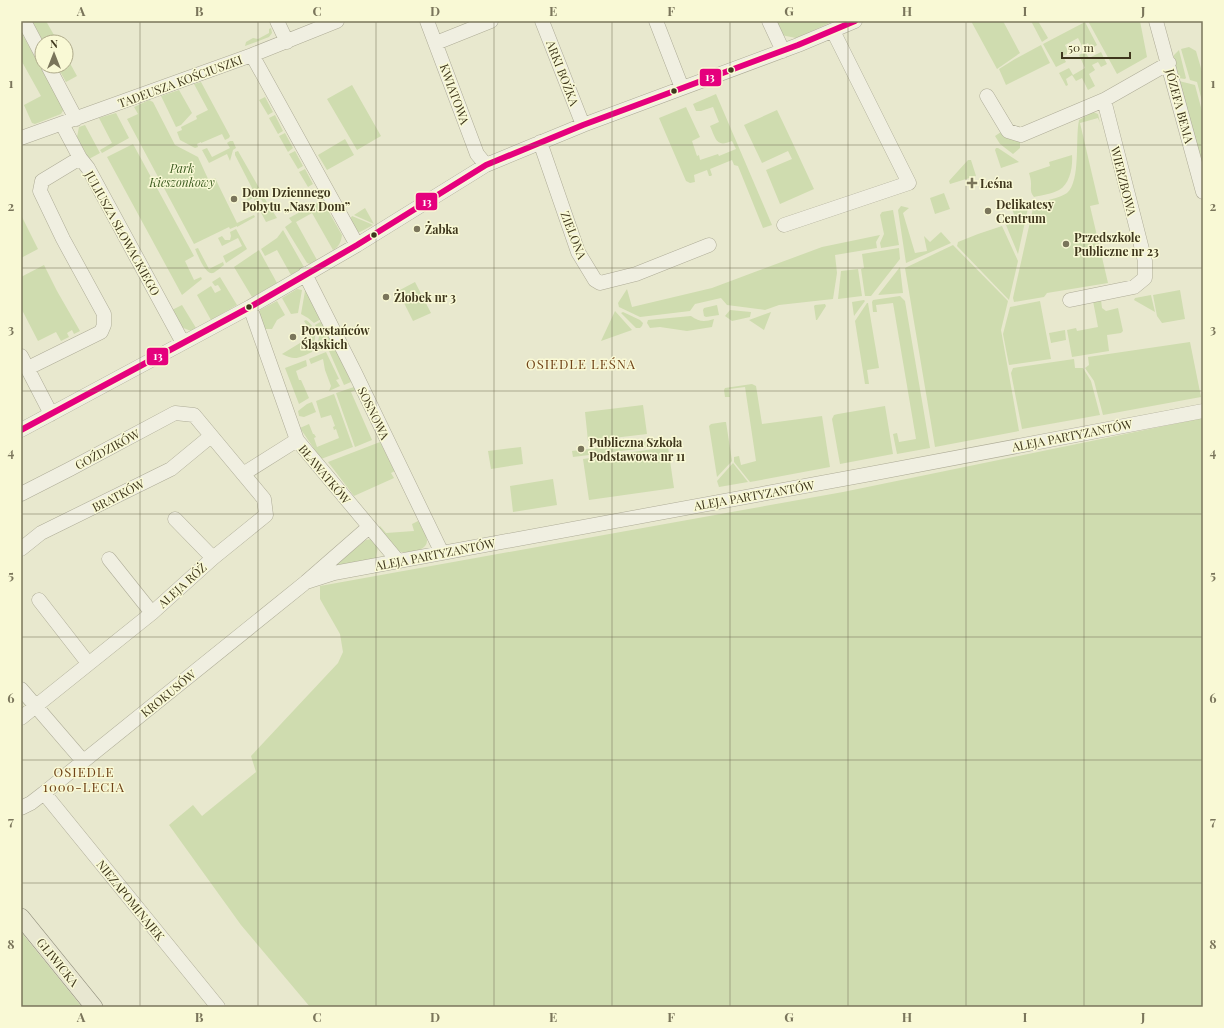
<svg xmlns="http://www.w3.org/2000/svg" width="1224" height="1028" font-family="'Playfair Display',serif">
	<rect width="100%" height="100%" fill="#e8e8ce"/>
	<path fill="#cfdcaf" d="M 32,21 L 46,21 L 58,42 L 43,42 Z
		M 775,21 L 834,21 L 796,38 L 781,35 Z
		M 971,21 L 1003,21 L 1020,53 L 997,69 Z
		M 1031,21 L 1038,21 L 1048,38 L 1042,42 Z
		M 1088,21 L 1140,21 L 1147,57 L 1117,74 Z
		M 1085,22 L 1097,45 L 1091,49 L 1088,43 L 1082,46 L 1078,38 L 1065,45 L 1069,53 L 1063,56 L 1066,62 L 1056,67 L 1043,44 Z
		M 271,28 L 272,33 L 269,37 L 245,46 L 246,42 L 253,38 L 258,39 L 269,33 L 269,29 Z
		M 21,32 L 64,109 L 61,114 L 35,124 L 32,123 L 24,105 L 41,96 L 21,60 Z
		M 1041,45 L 1050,63 L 1006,85 L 999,69 L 1015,59 Z
		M 1189,47 L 1196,51 L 1203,75 L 1203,105 L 1197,82 L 1190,80 L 1181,49 Z
		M 1179,50 L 1186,78 L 1185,79 L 1178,78 L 1174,61 L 1174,55 Z
		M 1085,52 L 1089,58 L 1101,52 L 1107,64 L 1101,67 L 1098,62 L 1092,65 L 1095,70 L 1089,74 L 1095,86 L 1088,90 L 1082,78 L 1076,81 L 1072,75 L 1066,79 L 1068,85 L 1066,86 L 1059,73 L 1069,68 L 1073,75 L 1085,68 L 1079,55 Z
		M 66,56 L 77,76 L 66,82 L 57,66 L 66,66 Z
		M 1179,81 L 1195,85 L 1203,115 L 1203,171 Z
		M 201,82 L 230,136 L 229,138 L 225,140 L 222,134 L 201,143 L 201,142 L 197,144 L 198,147 L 195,148 L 180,140 L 177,132 L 182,130 L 181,127 L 197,119 L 196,116 L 208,110 L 194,84 Z
		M 352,85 L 381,136 L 357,150 L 327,99 Z
		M 179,90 L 192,113 L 181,125 L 176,127 L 161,96 Z
		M 716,94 L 772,225 L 763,228 L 738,166 L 734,165 L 732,160 L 710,169 L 712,175 L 711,176 L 709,176 L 707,170 L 694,175 L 695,182 L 690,183 L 686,181 L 659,118 L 686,107 L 700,137 L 692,141 L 697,156 L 699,155 L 700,160 L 718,154 L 719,156 L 736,149 L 732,141 C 716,148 716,139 710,126 L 719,122 L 713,107 L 701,111 L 696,111 L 693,104 Z
		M 265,97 L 273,112 L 268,115 L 259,100 Z
		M 149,100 L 153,102 L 175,145 L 198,157 L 209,181 L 215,178 L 237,223 L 254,215 L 255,217 L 237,227 L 237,226 L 230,229 L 229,227 L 194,244 L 127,119 L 138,114 L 134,107 Z
		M 777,110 L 795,148 L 814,189 L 780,204 L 766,170 L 792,159 L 788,151 L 762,163 L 744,125 Z
		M 1093,112 L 1098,114 L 1100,123 L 1098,118 L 1080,123 L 1099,204 L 1090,206 L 1108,283 L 1047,293 L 1044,297 L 1014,302 L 1013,298 L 1034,204 C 1043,201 1060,198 1067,193 C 1081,181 1075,138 1079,120 Z
		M 116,113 L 129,138 L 102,153 L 100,150 L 112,143 L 99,118 Z
		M 275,115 L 283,131 L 278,134 L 269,118 Z
		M 85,125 L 100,153 L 89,159 L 77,137 L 79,127 Z
		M 1004,130 L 1020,141 L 1020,148 L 1013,154 L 1000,144 L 995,136 Z
		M 285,133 L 293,148 L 288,152 L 279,136 Z
		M 345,139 L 354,155 L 327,170 L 318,155 Z
		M 230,141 L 233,141 L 236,148 L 233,150 L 230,161 L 227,154 L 209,163 L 202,150 L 207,148 L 212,157 L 230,148 L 227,143 Z
		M 133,144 L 194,256 L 185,261 L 194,280 L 201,277 L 202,279 L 182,295 L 107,157 Z
		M 996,148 L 998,148 L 1019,162 L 1001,168 L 995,150 Z
		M 238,151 L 262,193 L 258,196 L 255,194 L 235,155 L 235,152 Z
		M 295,151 L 303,166 L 298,169 L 289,154 Z
		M 1072,155 C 1073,166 1070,184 1059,190 C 1052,194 1042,195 1034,197 C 1030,192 1031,190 1031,184 C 1031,180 1030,176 1029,173 L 1050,166 L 1049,162 Z
		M 968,160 L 971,160 L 976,176 L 950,184 L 949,181 Z
		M 305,169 L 313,184 L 308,187 L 299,172 Z
		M 246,193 L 257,198 L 263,196 L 277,218 L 266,222 L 258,207 L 264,204 L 261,199 L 255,201 L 253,198 L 248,201 L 244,194 Z
		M 944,193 L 950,209 L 935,214 L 930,198 Z
		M 322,200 L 342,235 C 341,242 339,247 333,250 L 312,213 L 296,222 L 317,260 L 310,264 L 307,263 L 285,227 L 292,222 L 289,218 Z
		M 1027,205 L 1028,208 L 1018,254 L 1006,225 L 1017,222 L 1012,209 Z
		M 901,206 L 909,208 L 903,213 L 915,253 L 927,251 L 924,236 L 930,242 L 941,232 L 951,243 L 906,263 L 898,210 Z
		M 365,208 L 374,224 L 354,215 Z
		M 893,210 L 899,245 L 881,248 L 880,243 L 884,234 L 880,215 L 882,212 Z
		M 21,215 L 38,249 L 21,258 Z
		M 352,216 L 371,224 L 373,225 L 360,232 L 358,232 L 350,219 Z
		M 1002,226 L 1018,261 L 1009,300 L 957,246 L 958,242 L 978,234 Z
		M 236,229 L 247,249 L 226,263 L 223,256 L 242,246 L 238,238 L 222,246 L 218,238 L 222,236 L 225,240 L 230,240 L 231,236 L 230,232 Z
		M 283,230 L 304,267 L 291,275 L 277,250 L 265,256 L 261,249 L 277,238 Z
		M 880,235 L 876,242 L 877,248 L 835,255 L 837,273 L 833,299 L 779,305 L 765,310 L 727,305 L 721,298 L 695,304 L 690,311 L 640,317 L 619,307 L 618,303 L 627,289 L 632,307 L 712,288 L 822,247 Z
		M 953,245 L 1008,301 L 1001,330 L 1019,431 L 935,447 L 905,268 Z
		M 198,248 L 209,269 L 223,262 L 224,265 C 221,267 216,272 213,273 C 205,275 198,255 195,249 Z
		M 899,248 L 900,259 L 871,296 L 865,296 L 861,269 L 864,268 L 862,254 Z
		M 259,250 L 277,283 L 252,297 L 234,267 Z
		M 44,265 L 57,291 L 80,331 L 74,334 L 72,330 L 67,333 L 69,337 L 61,341 L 56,332 L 38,341 L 21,308 L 21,277 Z
		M 900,267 L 903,293 L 878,295 Z
		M 858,269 L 862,296 L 838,299 L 841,271 Z
		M 220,277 L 237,305 L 211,320 L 197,295 L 211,286 L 215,293 L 221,290 L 218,285 L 215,286 L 212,282 Z
		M 415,282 L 431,313 L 413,321 L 398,291 Z
		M 297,289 L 302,290 L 298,313 L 291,314 L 282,298 Z
		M 1180,290 L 1185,319 L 1162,323 L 1157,316 L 1153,295 Z
		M 305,291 L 308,292 L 321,319 L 314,323 L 308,318 L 301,314 Z
		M 1151,295 L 1155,312 L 1134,300 L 1135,298 Z
		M 900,296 L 905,301 L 930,448 L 897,454 L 893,434 L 897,433 L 899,442 L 916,439 L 893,303 L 876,305 L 877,312 L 873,312 L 872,302 L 873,300 Z
		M 864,300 L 865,301 L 854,316 L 852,302 Z
		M 1101,300 L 1102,308 L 1106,311 L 1118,308 L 1123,331 L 1121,333 L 1107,335 L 1109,351 L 1072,357 L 1067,330 L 1076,328 L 1077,331 L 1098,327 L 1093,301 Z
		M 277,301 L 285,315 L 277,320 L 272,329 L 263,329 L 259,317 L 260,310 Z
		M 1040,301 L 1051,359 L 1009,365 L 1003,334 L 1010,307 Z
		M 867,303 L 868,303 L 879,368 L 867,370 L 869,384 L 865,384 L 855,321 Z
		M 825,304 L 826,306 L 817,320 L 816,320 L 814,306 L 815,305 Z
		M 182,305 L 196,328 L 191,331 L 181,327 L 172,310 Z
		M 717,305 L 719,315 L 706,317 L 704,316 L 703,310 L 704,308 Z
		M 730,310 L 751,312 L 750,317 L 732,321 L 725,316 Z
		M 615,311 L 632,330 L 601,341 Z
		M 623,312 L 640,320 L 643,323 L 642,326 L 640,328 L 636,328 L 621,313 Z
		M 771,312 L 764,330 L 749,320 Z
		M 691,316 C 699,322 705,322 714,319 L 712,327 L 687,331 L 660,327 L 650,328 L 647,323 L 648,320 Z
		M 306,320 C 318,328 316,341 312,352 C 299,358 295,361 282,354 L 313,335 L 304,321 Z
		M 322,321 L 333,344 L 316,351 L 319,337 L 315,325 Z
		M 1065,330 L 1066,340 L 1051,343 L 1049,333 Z
		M 1190,342 L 1201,397 L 1103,415 L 1094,381 L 1085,368 L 1089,365 L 1088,357 Z
		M 336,349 L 351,382 L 344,385 L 329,351 Z
		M 326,352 L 339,379 L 336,380 L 340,386 L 329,391 L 331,386 L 325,370 L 323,359 L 311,364 L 309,359 Z
		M 1074,359 L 1075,368 L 1083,368 L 1091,381 L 1100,415 L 1022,429 L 1011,373 L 1013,368 Z
		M 306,360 L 307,366 L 296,371 L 299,380 L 301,380 L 309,398 L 299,404 L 285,368 Z
		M 752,384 L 756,386 L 762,424 L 822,416 L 830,467 L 750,482 L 734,462 L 734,457 L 739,456 L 741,465 L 756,461 L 745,387 L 729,389 L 730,397 L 725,397 L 724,390 L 725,388 Z
		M 354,387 L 358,389 L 351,392 L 372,440 L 355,447 L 336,393 Z
		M 334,394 L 353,447 L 321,459 L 300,428 L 309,424 L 313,434 L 314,434 L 316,437 L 314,438 L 317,447 L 339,438 L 336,429 L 334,430 L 333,427 L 335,426 L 331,415 L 321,418 L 316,401 Z
		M 312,402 L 316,412 L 304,417 L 299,416 L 298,411 L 307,404 Z
		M 643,405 L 647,434 L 588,441 L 585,412 Z
		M 885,406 L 893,454 L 840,464 L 832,419 L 834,415 L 838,414 Z
		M 1203,418 L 1203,1007 L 310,1007 L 241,925 L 169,825 L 193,805 L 202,816 L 256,772 L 251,756 L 338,663 L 343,652 L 340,634 L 320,599 L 320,586 L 843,492 Z
		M 724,422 L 726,422 L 732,461 L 717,477 L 709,426 L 711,424 Z
		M 668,439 L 669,445 L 573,457 L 572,451 Z
		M 380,442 L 392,466 L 394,465 L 395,471 L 391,473 L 394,478 L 354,496 L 328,462 Z
		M 521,447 L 523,464 L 491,469 L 488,451 Z
		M 668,447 L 674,488 L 589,500 L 583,459 Z
		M 733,463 L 748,482 L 719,487 L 717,481 Z
		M 553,479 L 557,505 L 513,512 L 510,486 Z
		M 418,521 C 421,527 427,535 427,541 C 427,552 403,555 396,550 C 389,545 383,535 377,529 L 380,526 L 386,533 L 414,531 L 412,524 Z
		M 371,539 L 378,546 L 376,558 L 369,561 L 336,566 L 336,564 L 366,540 Z
		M 21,932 L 82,1007 L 21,1007 Z"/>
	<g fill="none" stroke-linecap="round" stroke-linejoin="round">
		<defs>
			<path id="minor" d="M 24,21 L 42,55
				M 277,21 L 287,42
				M 427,21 L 477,154 L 486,165
				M 542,21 L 583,125
				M 656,21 L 682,88
				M 769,21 L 783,51
				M 1156,21 L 1203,192
				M 436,43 L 491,21
				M 252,55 L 357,245
				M 48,66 L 76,119
				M 987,96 L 1008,131 L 1021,135 L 1104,100 L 1169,63
				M 62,124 L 80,158 L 88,168 L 183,343
				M 21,138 L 252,55 L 337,21
				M 540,142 L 578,252 L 595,280 L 600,283 L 636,274 L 709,245
				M 784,225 L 909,183 L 833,31
				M 305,274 L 355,373 L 442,553
				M 1070,300 L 1134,287 L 1145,278 L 1145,261 L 1104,100
				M 250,307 L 297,440 L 398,561
				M 21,356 L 51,414
				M 28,368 L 101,332 L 104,325 L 104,314 L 63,239 L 40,191 L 42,181 L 80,158
				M 21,430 L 250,307 L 357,245 L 486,165 L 583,125 L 798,45 L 855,21
				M 243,474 L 297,440
				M 21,494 L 70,469 L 175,413 L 194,415 L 264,499 L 266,515 L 213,558 L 152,613 L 21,718
				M 175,519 L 213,558
				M 21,549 L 41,533 L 171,469 L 211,436
				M 109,559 L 152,613
				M 306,582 L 334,573 L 870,474 L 1203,411
				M 39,600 L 88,663
				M 21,689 L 83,761
				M 44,793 L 218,1007
				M 21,808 L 31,803 L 44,793 L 306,582 L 369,527"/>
			<path id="major" d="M 21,917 L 94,1007"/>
		</defs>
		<use href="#minor" stroke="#aeac97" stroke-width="15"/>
		<use href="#major" stroke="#93917e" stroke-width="18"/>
		<use href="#minor" stroke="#f0efe1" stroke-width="14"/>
		<use href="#major" stroke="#e8e7d1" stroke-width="17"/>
		<defs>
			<path id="bus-1" d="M 21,430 L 250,307 L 357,245 L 486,165 L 583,125 L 798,45 L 855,21"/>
		</defs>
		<use href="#bus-1" stroke="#f9f9d5" stroke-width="9"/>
		<use href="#bus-1" stroke="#e5007d" stroke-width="6"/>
	</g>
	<path fill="none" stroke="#7a755b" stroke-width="1" stroke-opacity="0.55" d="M 140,21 L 140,1007M 258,21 L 258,1007M 376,21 L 376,1007M 494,21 L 494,1007M 612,21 L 612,1007M 730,21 L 730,1007M 848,21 L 848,1007M 966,21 L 966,1007M 1084,21 L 1084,1007M 21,145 L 1203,145M 21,268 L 1203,268M 21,391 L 1203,391M 21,514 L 1203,514M 21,637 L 1203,637M 21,760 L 1203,760M 21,883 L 1203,883"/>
	<g fill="#3f371d" stroke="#f9f9d5" stroke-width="1.5">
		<circle cx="731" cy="70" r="3.5"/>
		<circle cx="674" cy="91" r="3.5"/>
		<circle cx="374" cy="235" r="3.5"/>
		<circle cx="249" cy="307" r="3.5"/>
	</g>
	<g fill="#7a755b" stroke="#f9f9d5" stroke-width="1.5">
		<path d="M970 177h4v4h4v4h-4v4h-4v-4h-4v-4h4z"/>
		<circle cx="234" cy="199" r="4"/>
		<circle cx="988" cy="211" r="4"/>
		<circle cx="417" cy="229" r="4"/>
		<circle cx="1066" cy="244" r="4"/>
		<circle cx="386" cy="297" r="4"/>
		<circle cx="293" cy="337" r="4"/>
		<circle cx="581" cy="449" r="4"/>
	</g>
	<g text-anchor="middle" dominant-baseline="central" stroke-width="3" stroke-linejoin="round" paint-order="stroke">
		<g font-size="12" fill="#3f371d" stroke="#f9f9d5">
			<text transform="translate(563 73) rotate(69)">ARKI BOŻKA</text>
			<text transform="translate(180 81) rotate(-20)">TADEUSZA KOŚCIUSZKI</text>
			<text transform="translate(455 94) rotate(70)">KWIATOWA</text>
			<text transform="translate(1180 106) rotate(75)">JÓZEFA BEMA</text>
			<text transform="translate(1124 181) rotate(76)">WIERZBOWA</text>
			<text transform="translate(123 233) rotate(61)">JULIUSZA SŁOWACKIEGO</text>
			<text transform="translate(574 235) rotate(69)">ZIELONA</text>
			<text transform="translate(374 413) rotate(64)">SOSNOWA</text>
			<text transform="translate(1072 435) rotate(-11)">ALEJA PARTYZANTÓW</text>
			<text transform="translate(107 449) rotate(-28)">GOŹDZIKÓW</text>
			<text transform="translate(325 474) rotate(50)">BŁAWATKÓW</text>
			<text transform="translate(118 495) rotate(-27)">BRATKÓW</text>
			<text transform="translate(754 495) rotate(-10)">ALEJA PARTYZANTÓW</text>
			<text transform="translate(435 554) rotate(-11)">ALEJA PARTYZANTÓW</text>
			<text transform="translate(182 585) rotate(-42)">ALEJA RÓŻ</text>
			<text transform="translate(168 693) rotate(-39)">KROKUSÓW</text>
			<text transform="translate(131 900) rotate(51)">NIEZAPOMINAJEK</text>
			<text transform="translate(58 962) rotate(51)">GLIWICKA</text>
		</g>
		<g font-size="12" font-style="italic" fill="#3e5d22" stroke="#f9f9d5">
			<text x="182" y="168">Park<tspan x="182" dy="14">Kieszonkowy</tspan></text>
		</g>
		<g font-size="12" font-weight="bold" fill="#3f371d" stroke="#f9f9d5" text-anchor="start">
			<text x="980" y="183">Leśna</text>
			<text x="242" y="192">Dom Dziennego<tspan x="242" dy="14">Pobytu „Nasz Dom”</tspan></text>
			<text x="996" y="204">Delikatesy<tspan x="996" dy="14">Centrum</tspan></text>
			<text x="425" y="229">Żabka</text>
			<text x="1074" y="237">Przedszkole<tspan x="1074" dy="14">Publiczne nr 23</tspan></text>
			<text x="394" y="297">Żłobek nr 3</text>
			<text x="301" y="330">Powstańców<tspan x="301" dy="14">Śląskich</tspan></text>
			<text x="589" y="442">Publiczna Szkoła<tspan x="589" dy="14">Podstawowa nr 11</tspan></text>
		</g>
		<g font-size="13" letter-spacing="1" fill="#704318" stroke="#f9f9d5">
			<text x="581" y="363">OSIEDLE LEŚNA</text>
			<text x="84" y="771">OSIEDLE<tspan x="84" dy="15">1000-LECIA</tspan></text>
		</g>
	</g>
	<g stroke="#f9f9d5" stroke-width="1.5">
		<rect x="699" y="68" width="23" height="19" rx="4" fill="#e5007d"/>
		<rect x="415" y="192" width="23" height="19" rx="4" fill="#e5007d"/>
		<rect x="146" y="347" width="23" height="19" rx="4" fill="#e5007d"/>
	</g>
	<g font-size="11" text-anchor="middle" font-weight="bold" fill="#fff">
		<text x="710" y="81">13</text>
		<text x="427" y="206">13</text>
		<text x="158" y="360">13</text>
	</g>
	<rect width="1224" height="1028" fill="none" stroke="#f9f9d5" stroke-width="44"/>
	<g transform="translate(54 54)"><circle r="19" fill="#f9f9d5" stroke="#afab8b"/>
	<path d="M0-3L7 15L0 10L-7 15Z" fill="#7a755b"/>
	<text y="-6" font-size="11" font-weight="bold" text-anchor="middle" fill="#3f371d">N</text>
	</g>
	<path d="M1062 52v6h68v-6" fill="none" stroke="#3f371d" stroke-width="2"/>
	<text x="1068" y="52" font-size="12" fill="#3f371d" stroke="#f9f9d5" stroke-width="3" paint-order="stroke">50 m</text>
	<rect x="22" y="22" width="1180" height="984" fill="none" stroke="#7a755b" stroke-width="1.5"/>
	<g font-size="13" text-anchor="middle" font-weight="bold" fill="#7a755b">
		<text x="81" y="16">A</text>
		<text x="199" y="16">B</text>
		<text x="317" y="16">C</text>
		<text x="435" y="16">D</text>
		<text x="553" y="16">E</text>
		<text x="671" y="16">F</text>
		<text x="789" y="16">G</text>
		<text x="907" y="16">H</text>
		<text x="1025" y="16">I</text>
		<text x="1143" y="16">J</text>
		<text x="11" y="88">1</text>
		<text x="1213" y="88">1</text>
		<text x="11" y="211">2</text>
		<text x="1213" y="211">2</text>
		<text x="11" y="334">3</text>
		<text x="1213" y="334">3</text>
		<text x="11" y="457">4</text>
		<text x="1213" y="457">4</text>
		<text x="11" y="580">5</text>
		<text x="1213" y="580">5</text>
		<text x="11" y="703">6</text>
		<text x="1213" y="703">6</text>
		<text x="11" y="826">7</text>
		<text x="1213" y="826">7</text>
		<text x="11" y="949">8</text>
		<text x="1213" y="949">8</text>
		<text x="81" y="1022">A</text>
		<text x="199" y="1022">B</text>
		<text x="317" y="1022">C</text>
		<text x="435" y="1022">D</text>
		<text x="553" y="1022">E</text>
		<text x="671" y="1022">F</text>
		<text x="789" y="1022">G</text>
		<text x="907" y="1022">H</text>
		<text x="1025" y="1022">I</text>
		<text x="1143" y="1022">J</text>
	</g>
</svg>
